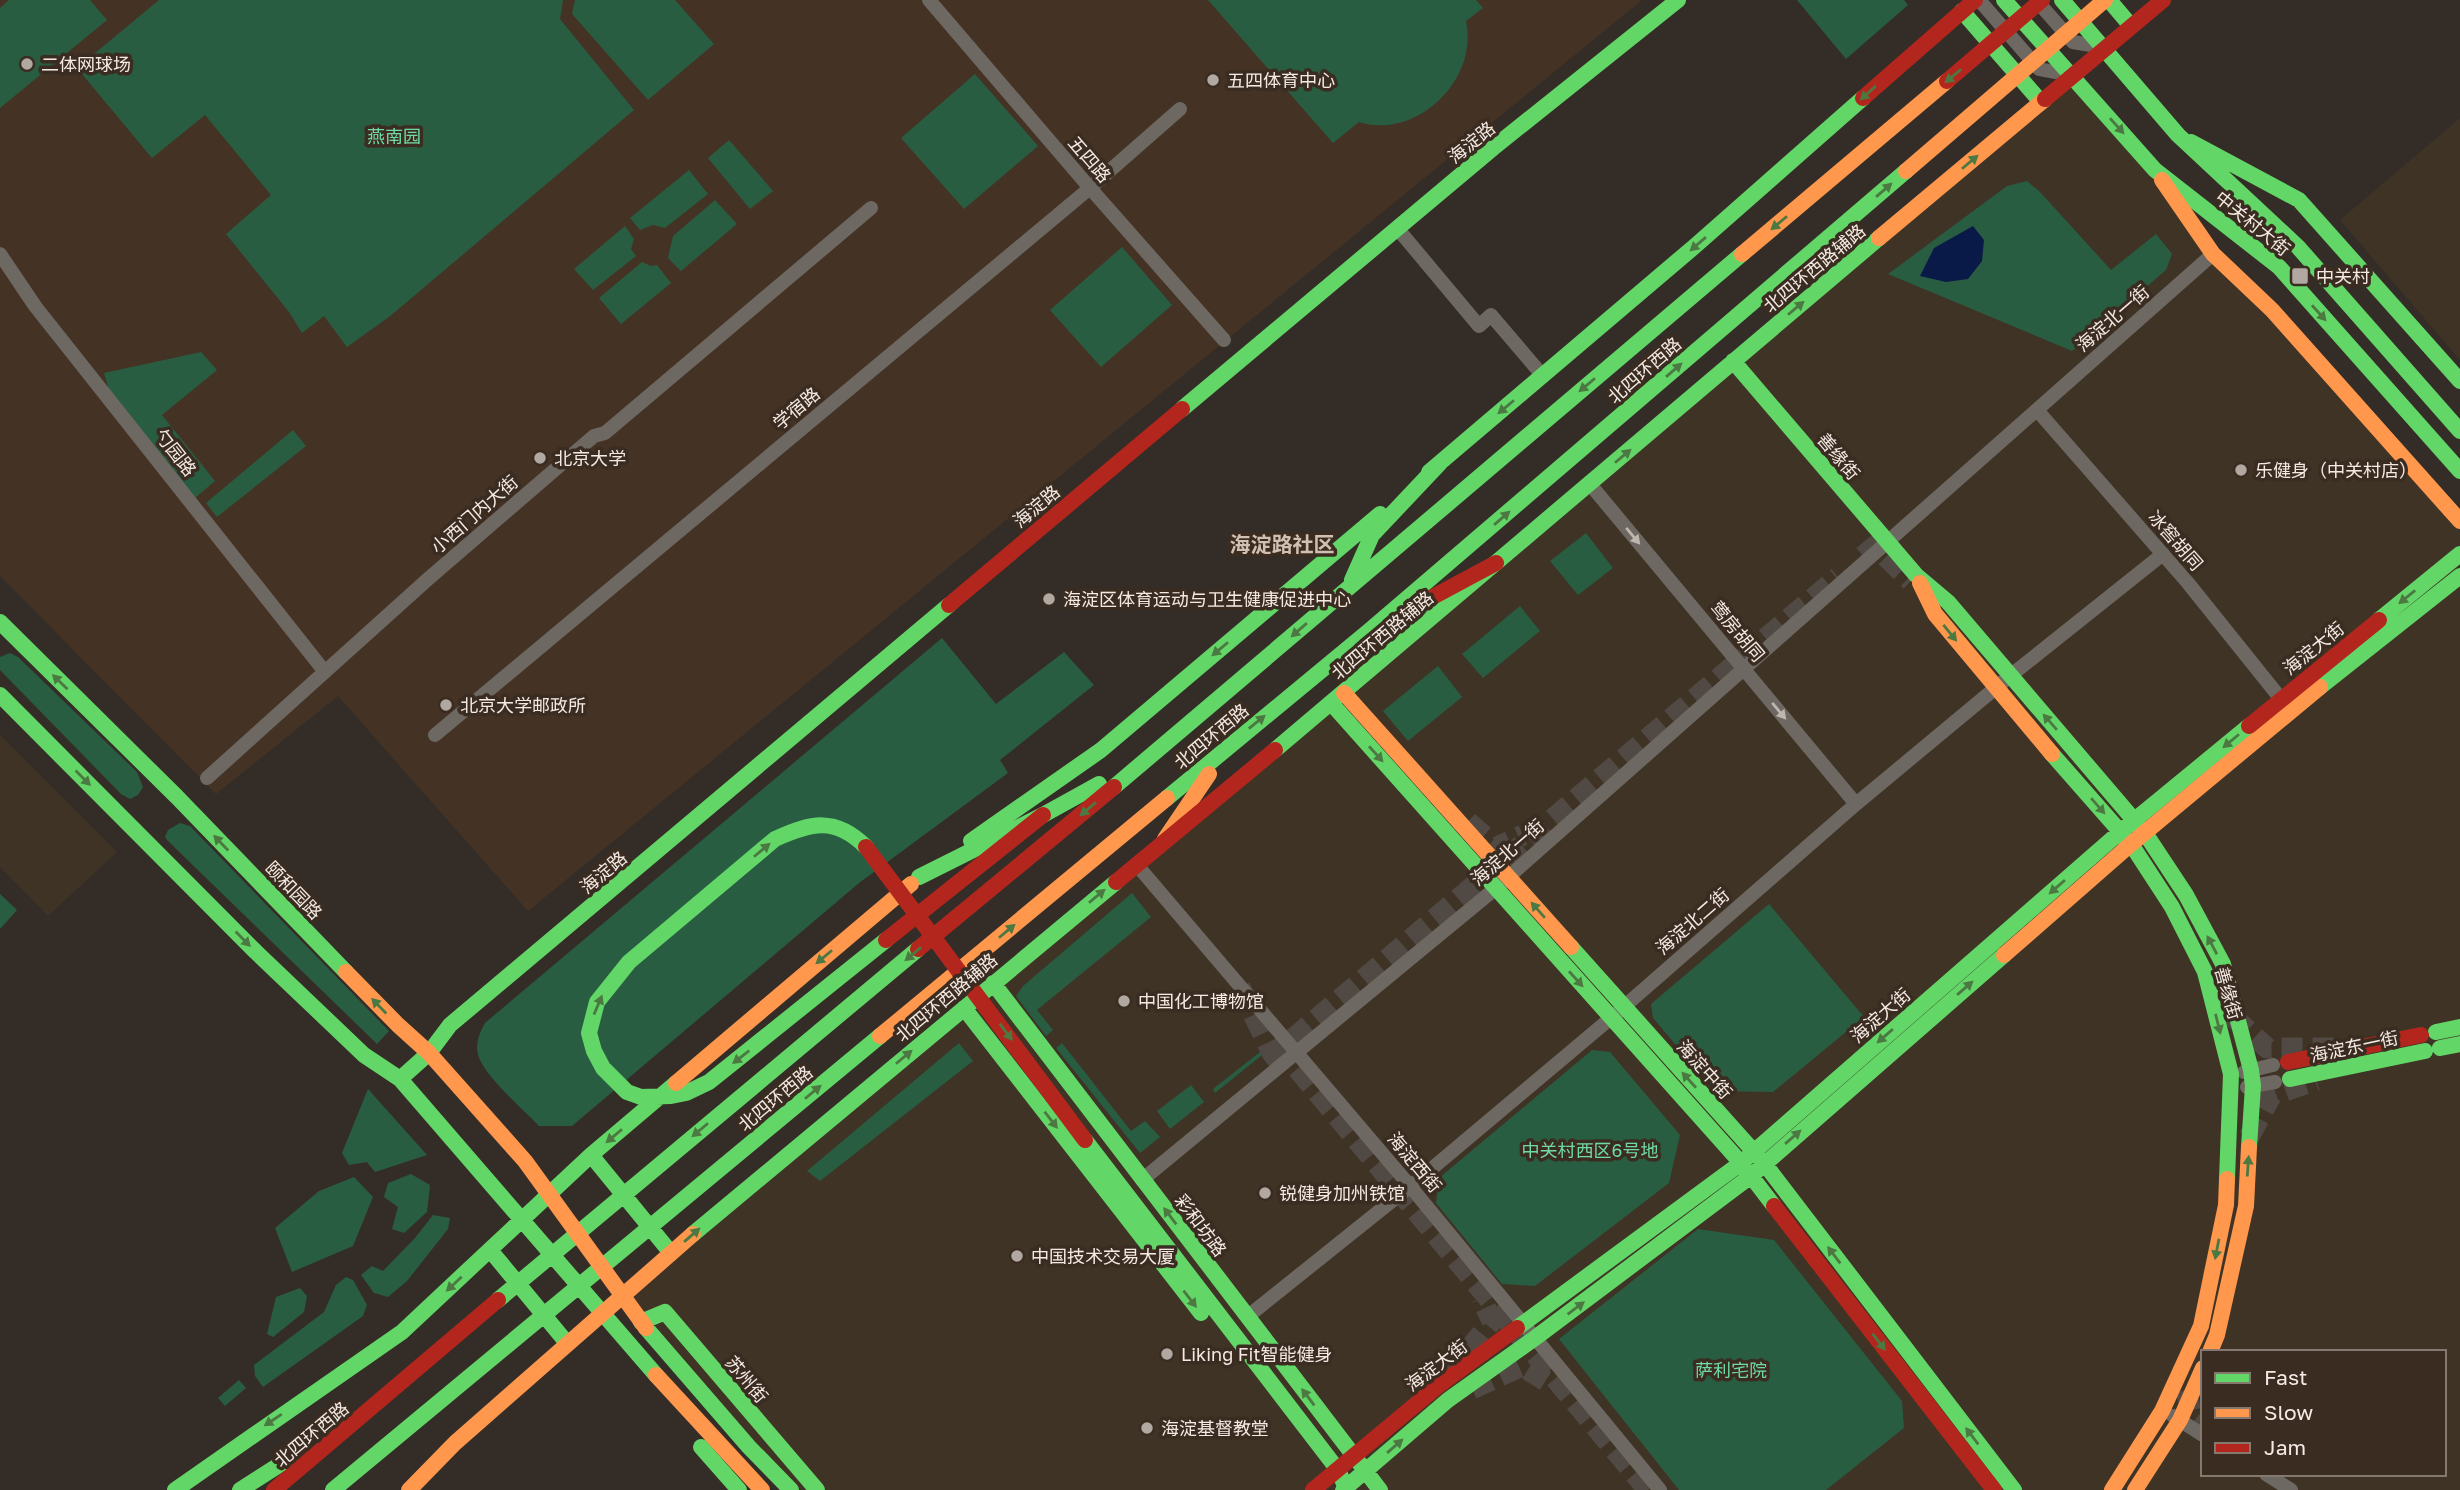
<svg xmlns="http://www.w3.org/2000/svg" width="2460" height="1490" font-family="'Golos Text','Noto Sans SC',sans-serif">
	<rect width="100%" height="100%" fill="#342d27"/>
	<path fill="#3e3325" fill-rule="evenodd" d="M 2071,75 L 2213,254 L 2460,521 L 2460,1490 L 791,1490 L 622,1296 ZM 2203,1352 L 2444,1352 L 2444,1474 L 2203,1474 Z
		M 2460,118 L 2460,360 L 2340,220 Z
		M 0,735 L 117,852 L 48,916 L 0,867 Z"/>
	<path fill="#443324" d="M 0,0 L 1642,0 L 528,911 L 338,696 L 216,794 L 0,576 Z"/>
	<path fill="#295d42" d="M 9,0 L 90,0 L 107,20 L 0,108 L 0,8 Z
		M 159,0 L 563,0 L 560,19 L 634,110 L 389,317 L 347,347 L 324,316 L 302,333 L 289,312 L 226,234 L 271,195 L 205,115 L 152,158 L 77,68 Z
		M 575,0 L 675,0 L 714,44 L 648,100 L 572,14 Z
		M 1208,0 L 1476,0 L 1483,8 L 1466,21 C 1479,80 1416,140 1359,122 L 1333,143 Z
		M 1797,0 L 1904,0 L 1908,5 L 1846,59 Z
		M 975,74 L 1038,146 L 964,209 L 901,138 Z
		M 729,140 L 773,191 L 750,209 L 708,158 Z
		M 689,170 L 708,194 L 665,228 L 653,225 L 640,230 L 630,218 Z
		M 2027,181 L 2040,192 L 2111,270 L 2156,234 L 2172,254 L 2166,270 L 2072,351 L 1888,274 L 2007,186 Z
		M 715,200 L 737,224 L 681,271 L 668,258 L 673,236 Z
		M 625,226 L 634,239 L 631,249 L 636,256 L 593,290 L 574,269 Z
		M 1122,247 L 1172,305 L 1101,367 L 1050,310 Z
		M 642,262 L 651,266 L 657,265 L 671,283 L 621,324 L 599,298 Z
		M 201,352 L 217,370 L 162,415 L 215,481 L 195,498 L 109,390 L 104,373 Z
		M 293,430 L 306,446 L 217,517 L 206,503 Z
		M 1586,533 L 1613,568 L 1578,595 L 1550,561 Z
		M 1520,606 L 1540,631 L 1483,678 L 1462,654 Z
		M 942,638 L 996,704 L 1064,652 L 1094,685 L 1000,760 L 1008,773 L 859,883 L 572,1126 L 539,1126 C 524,1110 482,1074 478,1054 C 475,1043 480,1032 485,1023 Z
		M 10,653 L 18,657 L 137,772 L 143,787 L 138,795 L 130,799 L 121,794 L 0,670 L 0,657 Z
		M 1438,666 L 1462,697 L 1408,741 L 1383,711 Z
		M 180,823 L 190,826 L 389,1031 L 377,1044 L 167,840 L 165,837 L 168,830 Z
		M 1132,893 L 1151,917 L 1037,1010 L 1053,1030 L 1046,1036 L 1016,996 L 1023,986 Z
		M 0,894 L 17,910 L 0,929 Z
		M 1769,904 L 1864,1017 L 1773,1092 L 1715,1091 L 1653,1018 L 1651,1004 Z
		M 959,1043 L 973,1061 L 820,1181 L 807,1171 Z
		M 1062,1043 L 1131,1131 L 1145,1121 L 1160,1137 L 1140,1153 L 1056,1048 Z
		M 1592,1050 L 1610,1052 L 1680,1135 L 1669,1183 L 1535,1286 L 1502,1284 L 1436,1203 L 1439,1178 Z
		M 1260,1052 L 1262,1055 L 1215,1093 L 1213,1089 Z
		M 1191,1085 L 1204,1102 L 1170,1129 L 1157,1111 Z
		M 368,1089 L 427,1155 L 375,1172 L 367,1162 L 349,1165 L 342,1153 Z
		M 411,1174 L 430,1185 L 427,1212 L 404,1233 L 392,1229 L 398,1207 L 384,1197 L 388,1183 Z
		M 354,1177 L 373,1197 L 353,1246 L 292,1272 L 275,1228 L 319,1191 Z
		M 433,1215 L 450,1218 L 448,1229 L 407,1281 L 388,1297 L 374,1293 L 361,1275 L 372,1266 L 383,1271 L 415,1238 Z
		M 1698,1229 L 1774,1240 L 1902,1401 L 1904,1428 L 1826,1490 L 1679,1490 L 1559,1339 Z
		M 346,1277 L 353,1280 L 367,1305 L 363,1316 L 263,1387 L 255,1376 L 254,1365 L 324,1312 L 336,1285 Z
		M 300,1288 L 307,1296 L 304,1312 L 273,1337 L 267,1334 L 276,1297 Z
		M 239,1380 L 246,1388 L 225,1406 L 218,1398 Z"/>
	<path fill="#091948" d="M 1973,226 L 1984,240 L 1982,261 L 1968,279 L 1946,282 L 1920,276 L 1934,248 Z"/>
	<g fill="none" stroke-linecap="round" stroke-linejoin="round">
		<path stroke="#514943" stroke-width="21" stroke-dasharray="21 10" stroke-linecap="butt" d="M 1863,556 L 1875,546 L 1911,581
			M 1468,822 L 1497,847 L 1523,835
			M 1240,987 L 1272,1053 L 1283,1066
			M 2232,1016 L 2267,1048 L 2335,1048
			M 2249,1137 L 2271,1096 L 2316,1080
			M 1449,1374 L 1492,1321 L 1481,1298
			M 1472,1389 L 1522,1366 L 1552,1385
			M 2186,1390 L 2192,1415 L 2203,1424
			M 1648,1490 L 1281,1049 L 1838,577"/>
		<path stroke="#6e6862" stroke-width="14" d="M 929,0 L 1090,188 L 1224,340
			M 1979,0 L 2039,69 L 2070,75
			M 2036,0 L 2073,42 L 2102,47
			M 1397,228 L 1479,326 L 1491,315 L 1543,376
			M 0,254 L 35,306 L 325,672
			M 2037,410 L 2188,583 L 2281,699 L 2290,698
			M 1589,483 L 1856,804
			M 435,735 L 1090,188 L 1180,109
			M 207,778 L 428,579 L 594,436 L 605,433 L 871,208
			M 1136,864 L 1410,1186 L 1660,1490
			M 2244,1072 L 2273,1065
			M 2247,1087 L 2275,1082
			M 1142,1180 L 1496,888 L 2213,254
			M 1247,1317 L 1423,1176 L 1611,1018 L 1856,804 L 2010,676 L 2163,554
			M 2173,1416 L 2203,1435
			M 2266,1474 L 2291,1490"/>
		<path stroke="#63d668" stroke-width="16" d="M 2004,0 L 2155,170 L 2279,267 L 2460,471
			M 2062,0 L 2178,135 L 2298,247 L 2460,431
			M 2109,0 L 2131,26
			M 1962,11 L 2041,102
			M 2191,142 L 2299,200 L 2460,381
			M 1733,361 L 1916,575 L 1948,602 L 2145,833 L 2186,895 L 2223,964 L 2251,1070 L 2253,1086 L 2249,1147
			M 1182,409 L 1493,148 L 1678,0
			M 1429,472 L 1695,246 L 1863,98
			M 1352,580 L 1372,535 L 1440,463
			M 2379,620 L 2460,554
			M 0,622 L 177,797 L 346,972
			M 2320,687 L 2460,576
			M 0,695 L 256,952 L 364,1055 L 400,1079 L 656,1375
			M 1331,703 L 1741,1163 L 1774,1206
			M 1275,750 L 1879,238
			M 2052,754 L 2131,844 L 2172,907 L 2205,972 L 2231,1074 L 2227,1179
			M 1114,787 L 1742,254
			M 1167,798 L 1369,631 L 1906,171
			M 971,841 L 1101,750 L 1380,514
			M 866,847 C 835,816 811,823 775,839 L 629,962 L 597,1002 L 589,1033 L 594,1051 L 603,1068 L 627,1092 L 641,1097 L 671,1096 L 686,1093 L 709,1082 L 886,940
			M 919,877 L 1043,815 L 1099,784
			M 1571,947 L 1764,1163 L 2014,1490
			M 993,983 L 1380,1490
			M 964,1008 L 1201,1313
			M 2436,1032 L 2460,1027
			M 2440,1048 L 2460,1044
			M 400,1079 L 429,1053 L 450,1025 L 949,605
			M 2290,1079 L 2425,1051
			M 1085,1140 L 1338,1470 L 1346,1488
			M 591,1155 L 671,1253
			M 693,1234 L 1116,882
			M 490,1250 L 567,1343
			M 498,1300 L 918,949
			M 641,1322 L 665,1312 L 817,1490
			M 646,1328 L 749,1447 L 791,1490
			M 1517,1328 L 1741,1163 L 2120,832 L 2249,726
			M 701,1447 L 739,1490
			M 175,1490 L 402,1332 L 591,1155 L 676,1083
			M 240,1490 L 290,1458
			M 333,1490 L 880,1036
			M 1343,1490 L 1448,1400 L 1535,1338 L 1751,1176 L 2004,955"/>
		<path stroke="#ff974d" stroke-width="16" d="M 1906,171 L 2105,0
			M 2162,180 L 2213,254 L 2272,310 L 2460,521
			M 1879,238 L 2045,99
			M 1742,254 L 1947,81
			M 1920,583 L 1935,614 L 2052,754
			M 1344,693 L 1571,947
			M 1165,839 L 1209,774
			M 2004,955 L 2131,844 L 2320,687
			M 346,972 L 398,1025 L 429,1053 L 525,1161 L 646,1328
			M 880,1036 L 1167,798
			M 676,1083 L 911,884
			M 2210,1352 L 2217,1335 L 2246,1206 L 2249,1147
			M 656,1375 L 762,1490
			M 409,1490 L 455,1443 L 693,1234
			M 2112,1490 L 2162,1411 L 2201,1326 L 2226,1205 L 2227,1179
			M 2135,1490 L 2180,1420 L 2203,1368"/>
		<path stroke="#b3261e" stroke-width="16" d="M 1947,81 L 2042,0
			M 1863,98 L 1975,0
			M 2045,99 L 2163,0
			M 949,605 L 1182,409
			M 1414,607 L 1496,563
			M 2249,726 L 2379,620
			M 866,847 L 1085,1140
			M 1116,882 L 1275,750
			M 886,940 L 1043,815
			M 918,949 L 1114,787
			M 2288,1062 L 2421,1035
			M 1774,1206 L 1994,1490
			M 274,1490 L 498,1300
			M 1313,1490 L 1438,1386 L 1517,1328"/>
	</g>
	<defs><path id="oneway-solid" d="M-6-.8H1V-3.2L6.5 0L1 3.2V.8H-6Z" transform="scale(1.75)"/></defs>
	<g fill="#4c7841">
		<use href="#oneway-solid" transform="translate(1953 76) rotate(140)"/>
		<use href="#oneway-solid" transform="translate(1868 93) rotate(138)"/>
		<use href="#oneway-solid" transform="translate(2117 126) rotate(48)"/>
		<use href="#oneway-solid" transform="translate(1970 162) rotate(-40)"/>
		<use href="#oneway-solid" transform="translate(1884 190) rotate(-41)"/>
		<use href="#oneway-solid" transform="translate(1779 223) rotate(140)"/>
		<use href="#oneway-solid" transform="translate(1698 244) rotate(139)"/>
		<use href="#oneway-solid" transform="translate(1796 308) rotate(-40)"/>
		<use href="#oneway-solid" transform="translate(2319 313) rotate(48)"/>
		<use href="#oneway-solid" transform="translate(1674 370) rotate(-41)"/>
		<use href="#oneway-solid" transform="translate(1587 385) rotate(140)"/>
		<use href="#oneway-solid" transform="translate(1506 407) rotate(140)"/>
		<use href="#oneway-solid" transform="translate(1623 456) rotate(-40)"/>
		<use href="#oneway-solid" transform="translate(1502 518) rotate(-41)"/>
		<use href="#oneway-solid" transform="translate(2407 597) rotate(141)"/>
		<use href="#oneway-solid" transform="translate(1299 630) rotate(139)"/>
		<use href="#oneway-solid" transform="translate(1950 633) rotate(51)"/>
		<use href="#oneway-solid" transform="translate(1220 649) rotate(140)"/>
		<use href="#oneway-solid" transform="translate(60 682) rotate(-136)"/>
		<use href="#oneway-solid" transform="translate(1257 722) rotate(-39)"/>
		<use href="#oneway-solid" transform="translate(2050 722) rotate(-131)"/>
		<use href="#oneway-solid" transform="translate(2231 741) rotate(140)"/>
		<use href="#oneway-solid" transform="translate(1376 754) rotate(48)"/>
		<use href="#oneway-solid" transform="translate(83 778) rotate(45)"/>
		<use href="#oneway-solid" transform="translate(2098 806) rotate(49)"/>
		<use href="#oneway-solid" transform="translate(1088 809) rotate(140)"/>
		<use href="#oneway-solid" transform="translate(221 843) rotate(-134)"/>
		<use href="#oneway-solid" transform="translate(762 850) rotate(-40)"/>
		<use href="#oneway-solid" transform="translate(2057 887) rotate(139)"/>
		<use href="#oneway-solid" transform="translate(1097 896) rotate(-40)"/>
		<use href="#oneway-solid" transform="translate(1538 910) rotate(-131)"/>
		<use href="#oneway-solid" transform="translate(1007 931) rotate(-40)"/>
		<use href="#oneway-solid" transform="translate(243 939) rotate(45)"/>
		<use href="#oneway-solid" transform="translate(2212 945) rotate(-118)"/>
		<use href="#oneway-solid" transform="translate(913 954) rotate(140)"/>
		<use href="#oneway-solid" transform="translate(824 957) rotate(140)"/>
		<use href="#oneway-solid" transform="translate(1576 979) rotate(48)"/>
		<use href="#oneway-solid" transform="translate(1965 988) rotate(-41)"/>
		<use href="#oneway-solid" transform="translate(598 1005) rotate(-67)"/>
		<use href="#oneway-solid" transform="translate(379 1006) rotate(-134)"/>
		<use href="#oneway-solid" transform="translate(2218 1024) rotate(76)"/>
		<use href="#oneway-solid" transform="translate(1006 1032) rotate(53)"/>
		<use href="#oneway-solid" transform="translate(1885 1036) rotate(139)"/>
		<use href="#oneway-solid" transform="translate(741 1057) rotate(142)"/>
		<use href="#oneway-solid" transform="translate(904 1057) rotate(-40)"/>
		<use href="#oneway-solid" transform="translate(1689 1080) rotate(-132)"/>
		<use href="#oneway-solid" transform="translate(813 1092) rotate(-40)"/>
		<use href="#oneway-solid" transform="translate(1051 1120) rotate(52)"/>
		<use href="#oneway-solid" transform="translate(700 1130) rotate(140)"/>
		<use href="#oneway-solid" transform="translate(614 1136) rotate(140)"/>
		<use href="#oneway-solid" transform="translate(1793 1137) rotate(-41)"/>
		<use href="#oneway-solid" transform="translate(2248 1166) rotate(-86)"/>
		<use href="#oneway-solid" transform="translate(1170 1216) rotate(-127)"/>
		<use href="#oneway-solid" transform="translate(692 1235) rotate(-41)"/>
		<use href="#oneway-solid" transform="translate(2217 1249) rotate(101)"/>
		<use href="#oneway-solid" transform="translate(1834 1255) rotate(-127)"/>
		<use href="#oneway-solid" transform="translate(454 1284) rotate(137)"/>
		<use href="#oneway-solid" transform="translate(1190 1299) rotate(52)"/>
		<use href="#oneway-solid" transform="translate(1576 1308) rotate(-37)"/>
		<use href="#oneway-solid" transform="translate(1879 1342) rotate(52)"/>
		<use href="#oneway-solid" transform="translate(1308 1397) rotate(-127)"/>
		<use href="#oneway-solid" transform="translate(273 1420) rotate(146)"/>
		<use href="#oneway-solid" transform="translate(1972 1436) rotate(-127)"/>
		<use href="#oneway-solid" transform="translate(1395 1446) rotate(-41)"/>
	</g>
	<g fill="#beb6af">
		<use href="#oneway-solid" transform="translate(1633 536) rotate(50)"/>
		<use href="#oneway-solid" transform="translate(1779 711) rotate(50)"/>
	</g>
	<g fill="#b1a8a1" stroke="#3a2c21" stroke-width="2.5">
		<circle cx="27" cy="64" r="7"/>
		<circle cx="1213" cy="80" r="7"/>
		<rect x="2291" y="267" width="18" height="18" rx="3.5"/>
		<circle cx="540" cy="458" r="7"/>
		<circle cx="2241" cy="470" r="7"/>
		<circle cx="1049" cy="599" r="7"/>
		<circle cx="446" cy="705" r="7"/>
		<circle cx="1124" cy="1001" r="7"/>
		<circle cx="1265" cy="1193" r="7"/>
		<circle cx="1017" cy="1256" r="7"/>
		<circle cx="1167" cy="1354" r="7"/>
		<circle cx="1147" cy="1428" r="7"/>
	</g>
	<g text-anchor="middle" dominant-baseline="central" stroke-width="7" stroke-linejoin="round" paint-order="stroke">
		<g font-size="18" fill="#f4eae3" stroke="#3a2c21" text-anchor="start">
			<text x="41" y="64">二体网球场</text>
			<text x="1227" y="80">五四体育中心</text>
			<text x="2316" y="276">中关村</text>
			<text x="554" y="458">北京大学</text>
			<text x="2255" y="470">乐健身（中关村店）</text>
			<text x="1063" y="599">海淀区体育运动与卫生健康促进中心</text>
			<text x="460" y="705">北京大学邮政所</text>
			<text x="1138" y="1001">中国化工博物馆</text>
			<text x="1279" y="1193">锐健身加州铁馆</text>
			<text x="1031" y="1256">中国技术交易大厦</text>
			<text x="1181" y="1354">Liking Fit智能健身</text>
			<text x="1161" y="1428">海淀基督教堂</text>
		</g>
		<g font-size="18" fill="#6fdaa3" stroke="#3a2c21">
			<text x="394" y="136">燕南园</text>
			<text x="1590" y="1150">中关村西区6号地</text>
			<text x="1731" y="1370">萨利宅院</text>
		</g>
		<g font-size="18" fill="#f4eae3" stroke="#3a2c21">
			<text transform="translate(1471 142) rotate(-39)">海淀路</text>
			<text transform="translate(1090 159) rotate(49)">五四路</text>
			<text transform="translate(2253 223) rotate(39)">中关村大街</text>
			<text transform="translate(1814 268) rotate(-40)">北四环西路辅路</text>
			<text transform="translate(2112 318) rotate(-41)">海淀北一街</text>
			<text transform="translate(1644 370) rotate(-41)">北四环西路</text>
			<text transform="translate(796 408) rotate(-40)">学宿路</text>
			<text transform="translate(176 452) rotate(52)">勺园路</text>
			<text transform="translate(1839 456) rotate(50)">善缘街</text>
			<text transform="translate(1036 506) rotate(-40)">海淀路</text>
			<text transform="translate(474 514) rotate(-41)">小西门内大街</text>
			<text transform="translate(2176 540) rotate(49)">冰窖胡同</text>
			<text transform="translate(1738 631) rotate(50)">莺房胡同</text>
			<text transform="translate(1382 635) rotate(-40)">北四环西路辅路</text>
			<text transform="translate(2313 648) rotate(-39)">海淀大街</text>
			<text transform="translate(1211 736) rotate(-40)">北四环西路</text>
			<text transform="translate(1507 852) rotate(-41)">海淀北一街</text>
			<text transform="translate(603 872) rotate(-40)">海淀路</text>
			<text transform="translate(294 890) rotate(46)">颐和园路</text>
			<text transform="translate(1692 921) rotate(-41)">海淀北二街</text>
			<text transform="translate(2229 993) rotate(74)">善缘街</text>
			<text transform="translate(946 997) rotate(-40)">北四环西路辅路</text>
			<text transform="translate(1880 1015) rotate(-41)">海淀大街</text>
			<text transform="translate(2354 1046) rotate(-12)">海淀东一街</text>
			<text transform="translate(1705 1069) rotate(48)">海淀中街</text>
			<text transform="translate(775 1098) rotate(-40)">北四环西路</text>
			<text transform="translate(1415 1162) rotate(50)">海淀西街</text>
			<text transform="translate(1201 1225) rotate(53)">彩和坊路</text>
			<text transform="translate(1436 1365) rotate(-37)">海淀大街</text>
			<text transform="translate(747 1379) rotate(50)">苏州街</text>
			<text transform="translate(311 1434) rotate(-40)">北四环西路</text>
		</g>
		<g font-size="21" font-weight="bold" fill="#d1bfb1" stroke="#3a2c21">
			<text x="1282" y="544">海淀路社区</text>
		</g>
	</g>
	<rect x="2201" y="1350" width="245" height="126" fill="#3a2c21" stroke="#84786f" stroke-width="2"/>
	<rect x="2215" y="1373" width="35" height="10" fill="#63d668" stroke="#84786f" stroke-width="2"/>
	<text x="2264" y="1385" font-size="21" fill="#f4eae3">Fast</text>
	<rect x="2215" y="1408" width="35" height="10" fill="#ff974d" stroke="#84786f" stroke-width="2"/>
	<text x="2264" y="1420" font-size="21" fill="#f4eae3">Slow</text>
	<rect x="2215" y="1443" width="35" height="10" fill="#b3261e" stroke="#84786f" stroke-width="2"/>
	<text x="2264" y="1455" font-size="21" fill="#f4eae3">Jam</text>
</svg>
